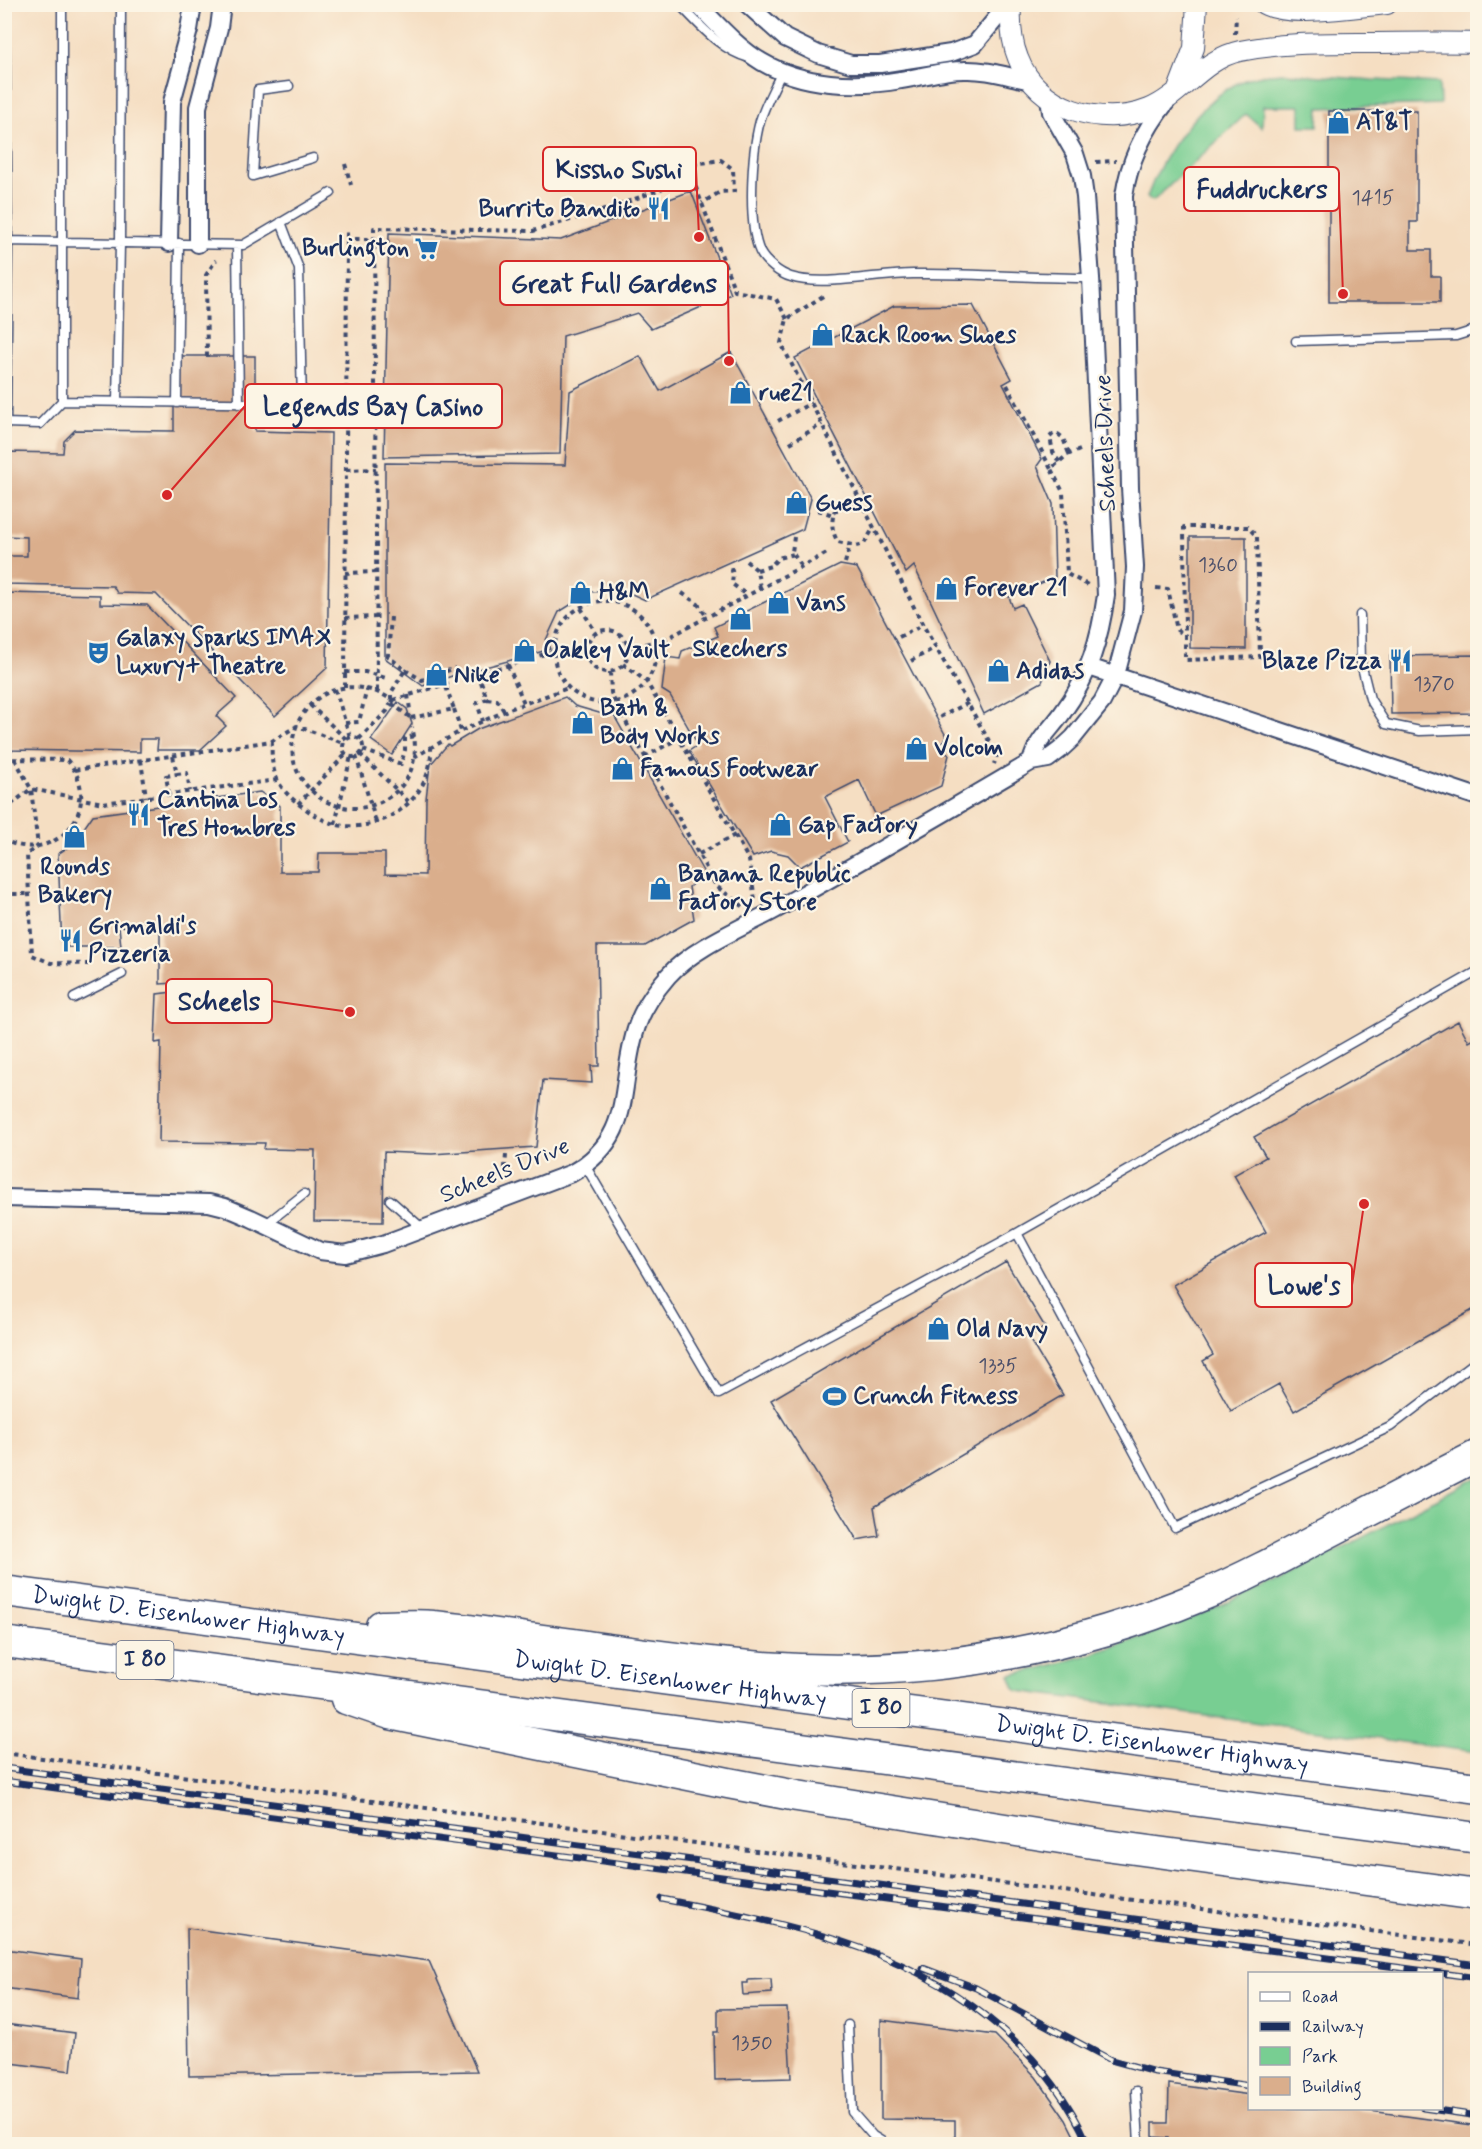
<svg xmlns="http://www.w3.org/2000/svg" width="1482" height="2149" font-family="Mynerve,sans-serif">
	<rect width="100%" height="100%" fill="#fcf5e5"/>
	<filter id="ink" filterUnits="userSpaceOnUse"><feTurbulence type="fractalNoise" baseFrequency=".0167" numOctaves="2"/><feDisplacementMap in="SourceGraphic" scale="12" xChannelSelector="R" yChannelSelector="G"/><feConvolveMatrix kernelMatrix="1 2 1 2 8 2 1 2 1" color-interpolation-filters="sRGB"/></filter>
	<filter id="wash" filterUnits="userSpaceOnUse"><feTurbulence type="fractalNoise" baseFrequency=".008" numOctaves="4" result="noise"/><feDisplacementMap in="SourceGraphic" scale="24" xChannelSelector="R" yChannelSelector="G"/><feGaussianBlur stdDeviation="1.35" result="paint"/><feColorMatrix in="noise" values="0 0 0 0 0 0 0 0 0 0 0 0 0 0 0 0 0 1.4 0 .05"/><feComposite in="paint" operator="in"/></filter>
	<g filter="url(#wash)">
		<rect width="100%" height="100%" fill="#f5dec2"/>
		<path fill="#78ce92" stroke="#4a7e78" stroke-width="1.5" d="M 1283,73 L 1373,80 L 1439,83 L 1440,104 L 1319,108 L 1318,126 L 1300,126 L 1300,106 L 1263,106 L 1262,128 L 1246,114 L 1153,201 L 1147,197 C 1162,154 1202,96 1247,79 C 1259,74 1270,74 1283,73 Z
			M 1477,1477 L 1477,1752 L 1018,1691 L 1015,1688 L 1010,1675 C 1177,1640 1328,1556 1477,1477 Z"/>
		<g id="blocks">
			<path fill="#daae8c" d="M 1329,111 L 1417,111 L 1417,222 L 1410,222 L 1410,250 L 1431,250 L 1431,276 L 1440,276 L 1440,302 L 1329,302 Z
				M 691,191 L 731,294 L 651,329 L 637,313 L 563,336 L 560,454 L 384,457 L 389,233 L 561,240 Z
				M 973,305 L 1012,379 L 1003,384 L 1042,459 L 1037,466 L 1053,504 L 1055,577 L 1009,597 L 1013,608 L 1022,604 L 1050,661 L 1042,682 L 984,714 L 914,566 L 906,573 L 795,358 L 894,306 Z
				M 731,352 L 811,499 L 803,529 L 645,600 L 623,590 L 591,592 L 559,612 L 546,640 L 550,649 L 530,655 L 452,676 L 423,686 L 385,658 L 385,463 L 565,465 L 570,391 L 640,356 L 660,391 Z
				M 174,356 L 255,356 L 255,431 L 331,433 L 327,668 L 275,716 L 156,594 L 117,593 L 113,586 L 4,584 L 4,556 L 27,556 L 27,537 L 5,536 L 5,452 L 63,453 L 64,441 L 75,430 L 174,431 Z
				M 1190,537 L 1246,537 L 1246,649 L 1190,648 Z
				M 840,565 L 857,568 L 947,738 L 938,747 L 949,755 L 941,786 L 876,816 L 859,780 L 825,797 L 848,842 L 800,867 L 788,855 L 771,851 L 753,857 L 689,751 L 698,745 L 670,695 L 662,690 L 666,657 L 680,659 L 682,651 L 718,636 L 714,627 Z
				M 4,593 L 100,595 L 100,604 L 147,605 L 236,698 L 216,716 L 226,726 L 200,750 L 157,750 L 158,739 L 140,739 L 140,752 L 8,750 L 8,742 L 4,742 Z
				M 1478,655 L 1478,713 L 1391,714 L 1390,656 Z
				M 565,697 L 575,706 L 599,713 L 613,714 L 704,873 L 689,887 L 694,919 L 645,946 L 597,946 L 599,1066 L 591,1066 L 592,1083 L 543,1080 L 536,1147 L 432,1154 L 384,1152 L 383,1222 L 314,1221 L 315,1150 L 264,1149 L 265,1143 L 159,1142 L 161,1042 L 155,1043 L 157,994 L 173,992 L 175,983 L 160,984 L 160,929 L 119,926 L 121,947 L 62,947 L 58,854 L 73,844 L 93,815 L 260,792 L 280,806 L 280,872 L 318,872 L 319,853 L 385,853 L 385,874 L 425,875 L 426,799 L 430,765 L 448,744 L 450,746 L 478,729 Z
				M 398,702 L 407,709 L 412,724 L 392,755 L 371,740 Z
				M 1458,1021 L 1469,1042 L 1478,1037 L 1478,1307 L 1294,1411 L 1279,1384 L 1231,1411 L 1203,1361 L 1213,1355 L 1173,1285 L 1266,1232 L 1234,1175 L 1266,1157 L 1254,1137 Z
				M 1006,1262 L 1045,1327 L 1028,1337 L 1063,1395 L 874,1507 L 879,1536 L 857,1540 L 771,1400 Z
				M 187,1928 L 429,1961 L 477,2071 L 189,2076 Z
				M 4,1949 L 81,1959 L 78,1998 L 4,1988 Z
				M 771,1979 L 772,1993 L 743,1995 L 742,1983 L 748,1983 L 748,1980 Z
				M 787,2008 L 791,2078 L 715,2080 L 714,2032 L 718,2032 L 718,2009 Z
				M 881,2020 L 995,2035 L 1036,2077 L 1066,2120 L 1078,2144 L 955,2144 L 955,2120 L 881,2119 Z
				M 4,2024 L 75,2033 L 71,2071 L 4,2062 Z
				M 1169,2084 L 1250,2095 L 1250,2108 L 1349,2108 L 1478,2126 L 1478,2144 L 1168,2144 L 1168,2138 L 1153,2137 L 1153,2123 L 1168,2123 Z"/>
		</g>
	</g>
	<g filter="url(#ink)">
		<use href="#blocks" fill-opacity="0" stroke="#3c496d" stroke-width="1.5"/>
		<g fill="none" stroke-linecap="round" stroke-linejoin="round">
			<defs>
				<path id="service" d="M 5,4 L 8,242 L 6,423
					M 679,4 C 700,25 720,50 749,58
					M 782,71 C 775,87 765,104 760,121 C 752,151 747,223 760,252 C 765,262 780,274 791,277 C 821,287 880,274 913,274 C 973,273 1032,278 1091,278
					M 289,86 L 258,90 L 253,176 L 313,158
					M 5,241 L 243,245 L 331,193
					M 237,245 L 239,404
					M 1296,341 L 1456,336 L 1478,329
					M 62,401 L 62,4
					M 117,402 L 120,243 L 121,4
					M 177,403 L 179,243
					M 4,423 L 40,424 L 62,401 L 302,404 L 299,269 L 281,222
					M 1360,615 L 1361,663 L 1370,699 L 1386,724 L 1420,731 L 1478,729
					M 74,998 L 122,974
					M 585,1165 L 719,1394 L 1003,1241 L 1478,971
					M 390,1200 L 423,1229
					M 265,1225 L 304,1194
					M 1017,1233 L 1175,1528 L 1390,1427 L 1478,1360
					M 848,2025 L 852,2112 L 873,2136 L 886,2144
					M 1136,2091 L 1139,2144"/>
				<path id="minor" d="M 697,4 C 717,24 738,48 762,62 C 803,86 856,88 901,80 C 922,77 943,70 964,70 C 988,69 1009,77 1032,81
					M 747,4 L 785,38 L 818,54 L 851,64 L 880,64 L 951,53 L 975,44 L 1008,4
					M 169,243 L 172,102 L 183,62 L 183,52 L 189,30 L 193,4
					M 198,244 L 198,107 L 219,28 L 222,4
					M 1089,667 L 1478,797
					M 1031,762 C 1037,739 1050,731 1063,712 C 1089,677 1100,638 1106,595 L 1091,278 L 1085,197 L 1082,176 L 1075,154 L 1051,112 L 1049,98
					M 4,1198 L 209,1203 L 225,1207 L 251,1218 L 320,1251 L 345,1254 L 383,1244 L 572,1173 C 637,1136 617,1084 637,1026 C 643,1008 655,991 668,976 C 693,948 742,928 775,910 C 861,862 946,812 1031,762 L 1048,759 L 1060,750 L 1073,738 L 1102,702 L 1116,675 L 1133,611 L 1135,567 L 1130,488 L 1124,196 C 1129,160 1144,130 1167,101"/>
				<path id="tertiary" d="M 1011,4 C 1010,23 1011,41 1018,58 C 1037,109 1101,128 1149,109 C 1183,95 1202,59 1240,51 C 1280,43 1319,43 1359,43 C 1398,43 1438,42 1478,43
					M 1264,4 C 1290,18 1356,7 1387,4
					M 1179,87 L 1194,48 L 1197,4"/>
				<g id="motorway">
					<path id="s1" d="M 4,1591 L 1478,1788"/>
					<path d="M 381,1626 C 398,1626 416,1624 433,1626 C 467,1629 501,1635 535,1639 C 611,1649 687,1661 763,1667 C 915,1678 1061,1655 1201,1596 C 1242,1579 1281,1558 1320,1537 C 1372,1510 1425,1482 1478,1455"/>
					<path d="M 4,1642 L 1478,1838"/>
					<path d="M 346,1699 L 390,1714 L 728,1783 L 797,1796 L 1105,1845 L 1478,1895"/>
				</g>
			</defs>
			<use href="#service" stroke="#3c496d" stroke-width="11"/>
			<use href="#minor" stroke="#3c496d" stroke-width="20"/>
			<use href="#tertiary" stroke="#3c496d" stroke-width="22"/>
			<use href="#motorway" stroke="#3c496d" stroke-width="33"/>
			<path stroke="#3c496d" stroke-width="4" stroke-dasharray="4.5 4.5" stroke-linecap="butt" d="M 1235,34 L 1236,16
				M 1096,162 L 1116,161
				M 345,164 L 351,185
				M 692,177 L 688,165 L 721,160 L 733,169 L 734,191 L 720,192 L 702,203
				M 346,239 L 374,239
				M 823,296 L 787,319 L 781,343 L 923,625 L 997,755 L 994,764
				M 207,357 L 206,275 L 216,260
				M 1007,385 L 1051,469
				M 778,421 L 811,403
				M 790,443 L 822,424
				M 1080,450 L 1067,455 L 1051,469 L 1063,492 L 1067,574 L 1088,585
				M 1059,462 L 1053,452 L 1050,437 L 1053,434 L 1058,434 L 1063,438 L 1069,454
				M 346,470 L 376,469
				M 864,507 L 843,507 L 834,512 C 831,524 832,532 838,542 L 856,546 L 864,544 L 874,527
				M 818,510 L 833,515
				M 794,537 L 792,552 L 801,566
				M 746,561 L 757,570 L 760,588
				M 845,563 L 850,545
				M 731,568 L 733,574 L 732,584 L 747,595
				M 757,570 L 771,566 L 778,558 L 794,554
				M 345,573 L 377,572
				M 1156,588 L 1168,589 L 1177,630 L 1185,635 L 1185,660 L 1260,657 L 1257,537 L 1248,527 L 1184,527 L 1185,635
				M 682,593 L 698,604 L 707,617
				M554 652a51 51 0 1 1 102 0a51 51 0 1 1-102 0Z
				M 581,608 L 596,633
				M 345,618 L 377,617
				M586 651a21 21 0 1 1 42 0a21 21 0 1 1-42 0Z
				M 899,637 L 923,625
				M 628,648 L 666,639 L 827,553
				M 911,661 L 936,647
				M 623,664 L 646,681 L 749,860 L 755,900
				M 508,665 L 524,703
				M 405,670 L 422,680 L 455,668
				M 345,672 L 365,672 L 386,678
				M 610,672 L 611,693 L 615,702 L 716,886 L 744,907
				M 478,673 L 487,699 L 477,703 L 483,721
				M 345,687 L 347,232
				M 335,689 L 350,737
				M 377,691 L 374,228 L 533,231 L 614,207 L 692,177 L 735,291 L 776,299 L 787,319
				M 408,695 L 410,710
				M 487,699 L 497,700 L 504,711
				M 393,700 L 555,651 L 586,651
				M 395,702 C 322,651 257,744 314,793 C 324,802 337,807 351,808 C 373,809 394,798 406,780 C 416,764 417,745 412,727
				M 310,705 L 346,739
				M 454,709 L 461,731
				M 940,717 L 968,703
				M 411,718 L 454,709 L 445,684
				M 345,723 L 359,722 L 367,688
				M343 747a10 10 0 1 1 20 0a10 10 0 1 1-20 0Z
				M 359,739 L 387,711 L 391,703
				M 272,741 C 270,772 277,789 303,807 C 315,816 328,824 344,826 C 389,830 433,795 431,748
				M 363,750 L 401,764 L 405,750 L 405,738 L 414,736
				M 360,754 L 410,803
				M 173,756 L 177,774 L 187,773 L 190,791
				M 356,756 L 376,822
				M 414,757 L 461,731 L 512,708 L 568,688
				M 645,757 L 679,738
				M 4,759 L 67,760 C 106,805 58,867 4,840
				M 15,759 L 31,789 L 103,803 L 277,780
				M 141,760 L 146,797
				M 75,770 L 272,741 L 297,726 L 343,743
				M 169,794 L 166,776 L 177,774
				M 298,804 L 346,754
				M 4,810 L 31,789 L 38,846 L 27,854 L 32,955 L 51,963 L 89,964
				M 335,824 L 351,756
				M 699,854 L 735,835
				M 4,894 L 28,894
				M 506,1155 L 505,1167 L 511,1179
				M 4,1753 L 1478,1945"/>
			<use href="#service" stroke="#fff" stroke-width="8"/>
			<use href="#minor" stroke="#fff" stroke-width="16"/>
			<use href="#tertiary" stroke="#fff" stroke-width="20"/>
			<use href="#motorway" stroke="#fff" stroke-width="30"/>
			<defs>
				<path id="rail" d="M 4,1768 L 1478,1965
					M 4,1781 L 1478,1978
					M 662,1899 C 723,1911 784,1923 843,1942 C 946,1975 1044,2043 1088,2144
					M 923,1968 L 976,1988 L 1111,2060 L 1155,2072 L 1250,2086
					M 1423,2108 L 1478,2116"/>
			</defs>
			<use href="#rail" stroke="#1b2f5e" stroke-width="7"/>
			<use href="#rail" stroke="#fcf5e5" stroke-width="4.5" stroke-dasharray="14" stroke-linecap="butt"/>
			<path stroke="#3c496d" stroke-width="4" stroke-dasharray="4.5 4.5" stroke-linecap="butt" d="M 391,617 L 388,656 L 405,670 L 391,693 L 391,703 L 411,718"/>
		</g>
	</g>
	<defs>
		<symbol id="shop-bare" viewBox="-9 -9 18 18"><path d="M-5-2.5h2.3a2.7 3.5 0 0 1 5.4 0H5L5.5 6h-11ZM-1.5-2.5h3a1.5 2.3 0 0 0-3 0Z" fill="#1f6fb2" stroke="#fcf5e5" stroke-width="2.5" paint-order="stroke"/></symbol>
		<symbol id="restaurant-bare" viewBox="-9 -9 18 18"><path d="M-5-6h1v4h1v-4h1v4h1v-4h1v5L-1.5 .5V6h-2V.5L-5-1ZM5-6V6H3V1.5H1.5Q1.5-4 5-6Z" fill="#1f6fb2" stroke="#fcf5e5" stroke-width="2.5" paint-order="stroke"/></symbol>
		<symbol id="supermarket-bare" viewBox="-9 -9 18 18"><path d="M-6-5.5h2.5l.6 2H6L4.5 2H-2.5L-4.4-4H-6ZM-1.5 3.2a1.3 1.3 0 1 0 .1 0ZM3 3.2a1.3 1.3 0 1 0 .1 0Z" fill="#1f6fb2" stroke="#fcf5e5" stroke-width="2.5" paint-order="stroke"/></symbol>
		<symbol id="theatre-bare" viewBox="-9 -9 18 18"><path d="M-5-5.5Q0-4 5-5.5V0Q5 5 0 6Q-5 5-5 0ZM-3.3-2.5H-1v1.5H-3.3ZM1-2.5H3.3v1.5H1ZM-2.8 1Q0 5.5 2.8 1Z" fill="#1f6fb2" stroke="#fcf5e5" stroke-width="2.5" paint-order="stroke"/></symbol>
		<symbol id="stadium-bare" viewBox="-9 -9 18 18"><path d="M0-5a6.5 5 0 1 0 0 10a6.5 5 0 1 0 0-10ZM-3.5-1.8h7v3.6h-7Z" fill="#1f6fb2" stroke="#fcf5e5" stroke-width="2.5" paint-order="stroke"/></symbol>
	</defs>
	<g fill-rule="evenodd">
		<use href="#shop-bare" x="1322" y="106" width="33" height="33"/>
		<use href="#restaurant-bare" x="642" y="192" width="33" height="33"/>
		<use href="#supermarket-bare" x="410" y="232" width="33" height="33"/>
		<use href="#shop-bare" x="806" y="318" width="33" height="33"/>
		<use href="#shop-bare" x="724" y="376" width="33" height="33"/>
		<use href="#shop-bare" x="780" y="486" width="33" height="33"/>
		<use href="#shop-bare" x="930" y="572" width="33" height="33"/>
		<use href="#shop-bare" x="564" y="576" width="33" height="33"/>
		<use href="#shop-bare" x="762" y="586" width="33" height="33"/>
		<use href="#shop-bare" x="724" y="602" width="33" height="33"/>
		<use href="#shop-bare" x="508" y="634" width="33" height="33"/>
		<use href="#theatre-bare" x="82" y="636" width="33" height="33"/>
		<use href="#restaurant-bare" x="1384" y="644" width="33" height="33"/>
		<use href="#shop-bare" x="982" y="654" width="33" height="33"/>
		<use href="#shop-bare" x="420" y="658" width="33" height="33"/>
		<use href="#shop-bare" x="566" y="706" width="33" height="33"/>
		<use href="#shop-bare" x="900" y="732" width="33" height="33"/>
		<use href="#shop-bare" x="606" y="752" width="33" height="33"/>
		<use href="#restaurant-bare" x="122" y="798" width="33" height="33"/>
		<use href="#shop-bare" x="764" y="808" width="33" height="33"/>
		<use href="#shop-bare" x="58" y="820" width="33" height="33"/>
		<use href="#shop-bare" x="644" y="872" width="33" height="33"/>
		<use href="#restaurant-bare" x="54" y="924" width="33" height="33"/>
		<use href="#shop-bare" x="922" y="1312" width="33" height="33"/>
		<use href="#stadium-bare" x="818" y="1380" width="33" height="33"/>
	</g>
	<g text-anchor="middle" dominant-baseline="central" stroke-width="4.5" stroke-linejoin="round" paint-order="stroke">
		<g font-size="21" fill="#4b4f6a">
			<text x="1373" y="198">1415</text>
			<text x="1218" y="565">1360</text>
			<text x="1434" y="684">1370</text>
			<text x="998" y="1366">1335</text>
			<text x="752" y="2043">1350</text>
		</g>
		<g fill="#fcf5e5" stroke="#5e6a86" stroke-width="1.5">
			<rect x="116.5" y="1641" width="57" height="38" rx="4.5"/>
			<rect x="852.5" y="1689" width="57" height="38" rx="4.5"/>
		</g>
		<g font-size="22" font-weight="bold" fill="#1b2f5e">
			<text x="145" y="1660">I 80</text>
			<text x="881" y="1708">I 80</text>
		</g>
		<g font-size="24" font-weight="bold" fill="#1b2f5e" stroke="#fcf5e5" text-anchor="start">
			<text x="1356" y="122">AT&amp;T</text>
			<text x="640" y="209" text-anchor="end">Burrito Bandito</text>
			<text x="409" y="248" text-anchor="end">Burlington</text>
			<text x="841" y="335">Rack Room Shoes</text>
			<text x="759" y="393">rue21</text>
			<text x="815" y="503">Guess</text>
			<text x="964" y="588">Forever 21</text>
			<text x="599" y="592">H&amp;M</text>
			<text x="796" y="603">Vans</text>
			<text x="116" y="638">Galaxy Sparks IMAX<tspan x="116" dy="28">Luxury+ Theatre</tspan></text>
			<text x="740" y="649" text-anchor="middle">Skechers</text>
			<text x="543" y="650">Oakley Vault</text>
			<text x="1382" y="661" text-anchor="end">Blaze Pizza</text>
			<text x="1016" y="671">Adidas</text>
			<text x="454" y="675">Nike</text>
			<text x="600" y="708">Bath &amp;<tspan x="600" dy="28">Body Works</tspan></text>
			<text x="934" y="748">Volcom</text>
			<text x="640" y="769">Famous Footwear</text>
			<text x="157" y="800">Cantina Los<tspan x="157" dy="28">Tres Hombres</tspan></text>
			<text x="798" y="825">Gap Factory</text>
			<text x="75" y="867" text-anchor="middle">Rounds<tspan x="75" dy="28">Bakery</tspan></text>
			<text x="678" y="874">Banana Republic<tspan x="678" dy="28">Factory Store</tspan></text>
			<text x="88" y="926">Grimaldi's<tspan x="88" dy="28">Pizzeria</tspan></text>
			<text x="956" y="1329">Old Navy</text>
			<text x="853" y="1396">Crunch Fitness</text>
		</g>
		<g font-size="24" fill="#1b2f5e" stroke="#fcf5e5">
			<text transform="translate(1106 443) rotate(-92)">Scheels Drive</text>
			<text transform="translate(505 1171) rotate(-22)">Scheels Drive</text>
			<text stroke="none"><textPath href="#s1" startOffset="186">Dwight D. Eisenhower Highway</textPath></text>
			<text stroke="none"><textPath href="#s1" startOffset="672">Dwight D. Eisenhower Highway</textPath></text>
			<text stroke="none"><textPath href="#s1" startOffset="1158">Dwight D. Eisenhower Highway</textPath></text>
		</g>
	</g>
	<path fill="none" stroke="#d62828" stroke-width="2" d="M699 237L696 169M1343 294L1339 189M729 361L728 283M167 495L245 406M350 1012L272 1001M1364 1204L1352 1285"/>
	<g fill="#d62828" stroke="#fcf5e5" stroke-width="2">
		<circle cx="699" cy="237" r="6"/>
		<circle cx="1343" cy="294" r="6"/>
		<circle cx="729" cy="361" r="6"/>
		<circle cx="167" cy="495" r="6"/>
		<circle cx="350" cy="1012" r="6"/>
		<circle cx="1364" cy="1204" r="6"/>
	</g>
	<g fill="#fcf5e5" stroke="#d62828" stroke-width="2">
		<rect x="543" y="147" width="153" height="44" rx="6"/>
		<rect x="1184" y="167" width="155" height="44" rx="6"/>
		<rect x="500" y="261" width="228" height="44" rx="6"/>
		<rect x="245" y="384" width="257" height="44" rx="6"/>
		<rect x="166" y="979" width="106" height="44" rx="6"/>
		<rect x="1255" y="1263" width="97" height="44" rx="6"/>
	</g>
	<g font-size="26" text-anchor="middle" font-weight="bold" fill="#1b2f5e">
		<text x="619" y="178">Kissho Sushi</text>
		<text x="1262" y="198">Fuddruckers</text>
		<text x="614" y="292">Great Full Gardens</text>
		<text x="373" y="415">Legends Bay Casino</text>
		<text x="219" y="1010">Scheels</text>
		<text x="1304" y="1294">Lowe's</text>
	</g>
	<rect width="1482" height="2149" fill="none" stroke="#fcf5e5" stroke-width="24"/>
	<rect x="1248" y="1972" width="195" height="138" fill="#fcf5e5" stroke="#a2a6af" stroke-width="1.5"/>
	<rect x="1260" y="1992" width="30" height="9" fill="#ffffff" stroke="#a2a6af" stroke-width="1.5"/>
	<text x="1302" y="2002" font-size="18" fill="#1b2f5e">Road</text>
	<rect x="1260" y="2022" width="30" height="9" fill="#1b2f5e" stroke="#a2a6af" stroke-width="1.5"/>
	<text x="1302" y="2032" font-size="18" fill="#1b2f5e">Railway</text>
	<rect x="1260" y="2047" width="30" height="18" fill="#78ce92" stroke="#a2a6af" stroke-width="1.5"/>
	<text x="1302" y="2062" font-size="18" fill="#1b2f5e">Park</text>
	<rect x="1260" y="2077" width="30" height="18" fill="#daae8c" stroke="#a2a6af" stroke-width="1.5"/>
	<text x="1302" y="2092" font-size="18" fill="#1b2f5e">Building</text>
</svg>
